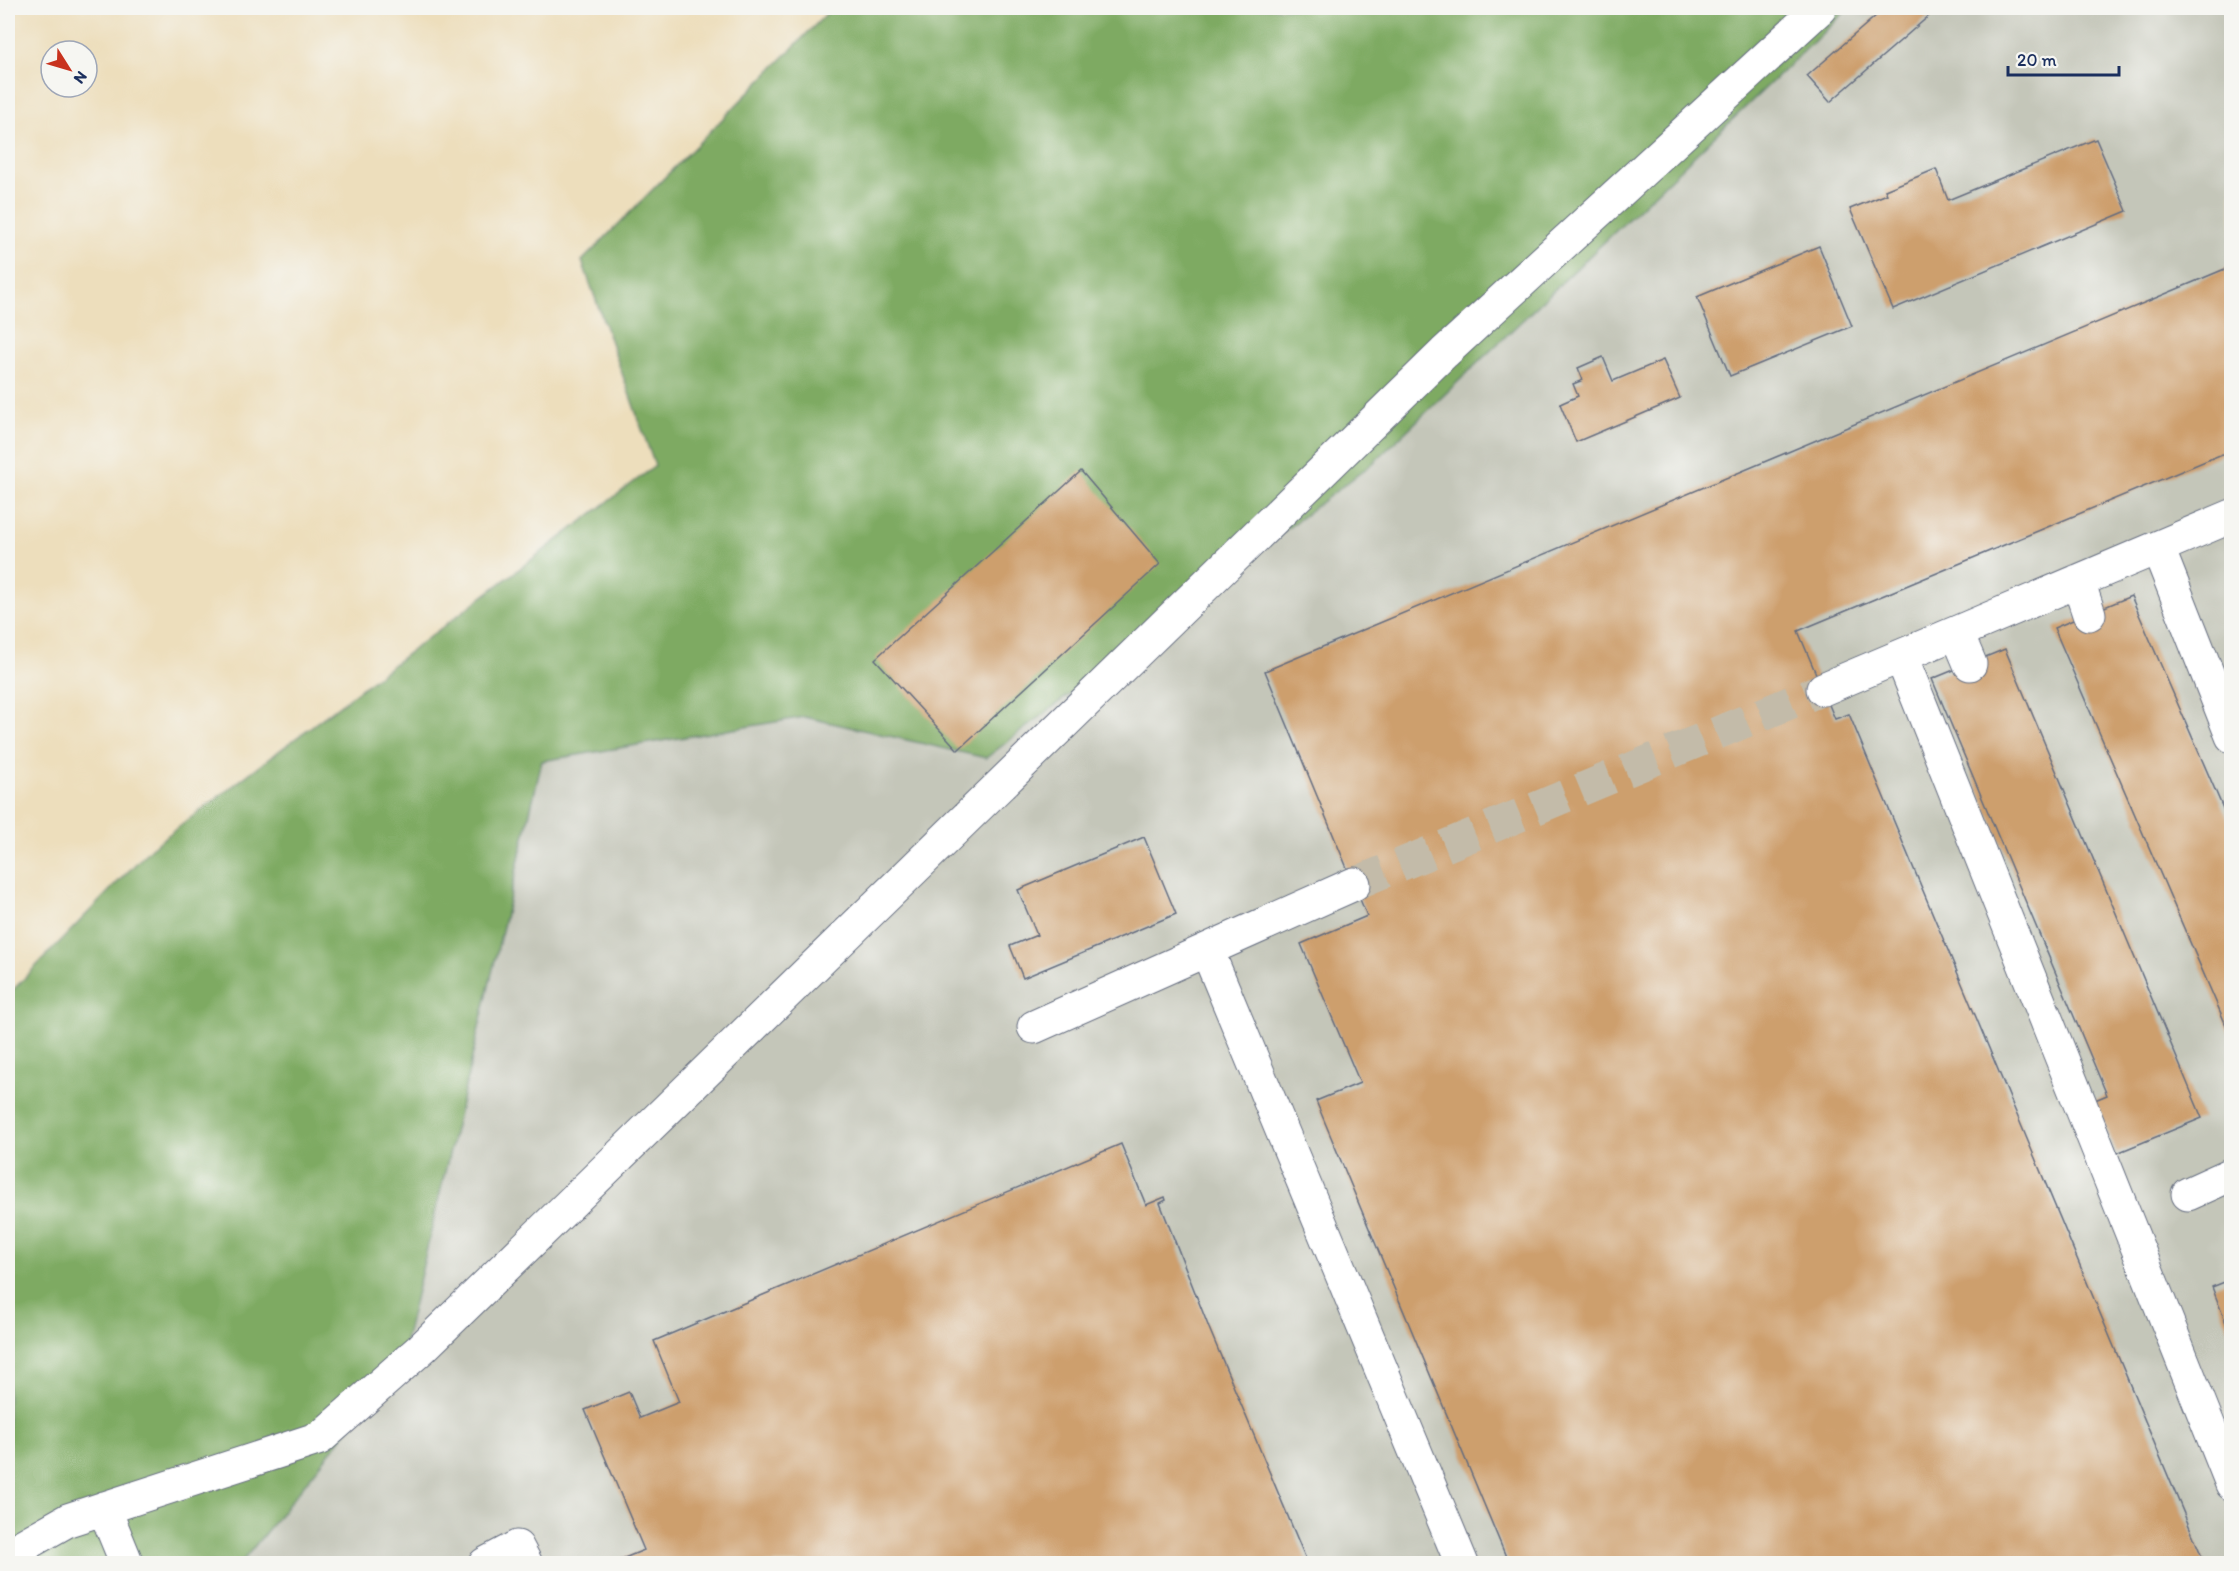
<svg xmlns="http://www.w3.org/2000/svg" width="2239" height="1571" font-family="Itim,sans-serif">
	<rect width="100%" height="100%" fill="#f6f6f2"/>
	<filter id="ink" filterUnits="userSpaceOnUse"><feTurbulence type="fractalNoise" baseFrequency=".0167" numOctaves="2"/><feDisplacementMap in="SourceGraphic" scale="12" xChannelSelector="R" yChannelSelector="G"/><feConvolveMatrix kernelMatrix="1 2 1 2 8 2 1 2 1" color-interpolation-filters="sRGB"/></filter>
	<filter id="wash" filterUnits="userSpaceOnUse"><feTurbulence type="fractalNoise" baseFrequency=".008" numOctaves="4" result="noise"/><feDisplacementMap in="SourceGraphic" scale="24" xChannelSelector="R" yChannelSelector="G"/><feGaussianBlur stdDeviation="1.35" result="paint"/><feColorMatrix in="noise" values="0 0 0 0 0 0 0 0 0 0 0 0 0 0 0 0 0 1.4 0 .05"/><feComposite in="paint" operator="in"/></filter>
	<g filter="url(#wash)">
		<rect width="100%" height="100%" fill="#eddebc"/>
		<path fill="#c4c6b9" d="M 1849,8 L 2231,8 L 2231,1563 L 241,1564 L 399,1367 L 542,761 L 805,717 L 986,758 L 1373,463 Z"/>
		<path fill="#7eaa62" stroke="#4c6c60" stroke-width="1.5" d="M 832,8 L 1849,8 L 1373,463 L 986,758 L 805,717 L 542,761 L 399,1367 L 241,1563 L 8,1563 L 8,995 L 151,848 L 655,466 L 582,261 Z"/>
		<g id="blocks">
			<path fill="#cd9f6d" d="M 1885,8 L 1938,8 L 1830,102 L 1807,76 Z
				M 2096,139 L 2127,211 L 1893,309 L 1850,209 L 1887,194 L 1885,190 L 1936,169 L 1948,200 Z
				M 1819,246 L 1852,326 L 1730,376 L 1697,297 Z
				M 2232,266 L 2232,450 L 1798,631 L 1835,719 L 1849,714 L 2205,1564 L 1509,1564 L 1316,1101 L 1360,1083 L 1301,944 L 1367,916 L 1265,671 Z
				M 1603,357 L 1613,381 L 1663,360 L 1680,398 L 1576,442 L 1560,404 L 1578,396 L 1573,384 L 1583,380 L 1578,368 Z
				M 1081,471 L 1160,564 L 958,750 L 875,659 Z
				M 2131,596 L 2232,829 L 2232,1039 L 2054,628 Z
				M 2005,649 L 2202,1118 L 2117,1153 L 2095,1100 L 2107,1095 L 1932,679 Z
				M 1144,837 L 1176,914 L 1023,978 L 1010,946 L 1037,935 L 1018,890 Z
				M 1121,1144 L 1146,1205 L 1165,1197 L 1166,1200 L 1160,1203 L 1209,1328 L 1308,1564 L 612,1563 L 644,1550 L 585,1410 L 629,1392 L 640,1418 L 679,1402 L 654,1341 Z
				M 2232,1279 L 2232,1336 L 2231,1336 L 2212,1287 Z"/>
		</g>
	</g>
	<g filter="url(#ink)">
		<use href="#blocks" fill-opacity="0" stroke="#646c7f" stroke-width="1.5"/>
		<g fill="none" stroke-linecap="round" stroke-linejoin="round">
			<path stroke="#c3bba9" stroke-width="33" stroke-dasharray="33 16" stroke-linecap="butt" d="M 1354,884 L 1823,689"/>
			<defs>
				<path id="minor" d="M 2158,548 L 2232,736
					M 2078,581 L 2089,614
					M 1957,633 L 1970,664
					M 1901,656 L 2232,1484
					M 1823,689 L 2232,516
					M 1207,950 L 1462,1564
					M 1034,1027 L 1354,884
					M 2188,1194 L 2232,1174
					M 104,1508 L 127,1564
					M 8,1554 L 68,1520 L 320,1438 L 422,1348 L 1444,353 L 1820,8
					M 485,1564 L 517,1547 L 526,1564"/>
			</defs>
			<use href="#minor" stroke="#646c7f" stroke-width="35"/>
			<use href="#minor" stroke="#fff" stroke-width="33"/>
		</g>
	</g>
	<rect width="2239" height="1571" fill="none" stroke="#f6f6f2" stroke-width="30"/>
	<g transform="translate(69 69) rotate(127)"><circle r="28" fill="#f6f6f2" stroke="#9ea6b7" stroke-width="1.5"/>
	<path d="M0-4.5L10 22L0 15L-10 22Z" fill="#c8321e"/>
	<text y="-9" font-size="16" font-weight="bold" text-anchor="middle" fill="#1b2f5e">N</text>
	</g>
	<path d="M2008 66v9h111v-9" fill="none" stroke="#1b2f5e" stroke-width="3"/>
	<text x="2017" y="66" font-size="18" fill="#1b2f5e" stroke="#f6f6f2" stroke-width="4.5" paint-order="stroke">20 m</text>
</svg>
